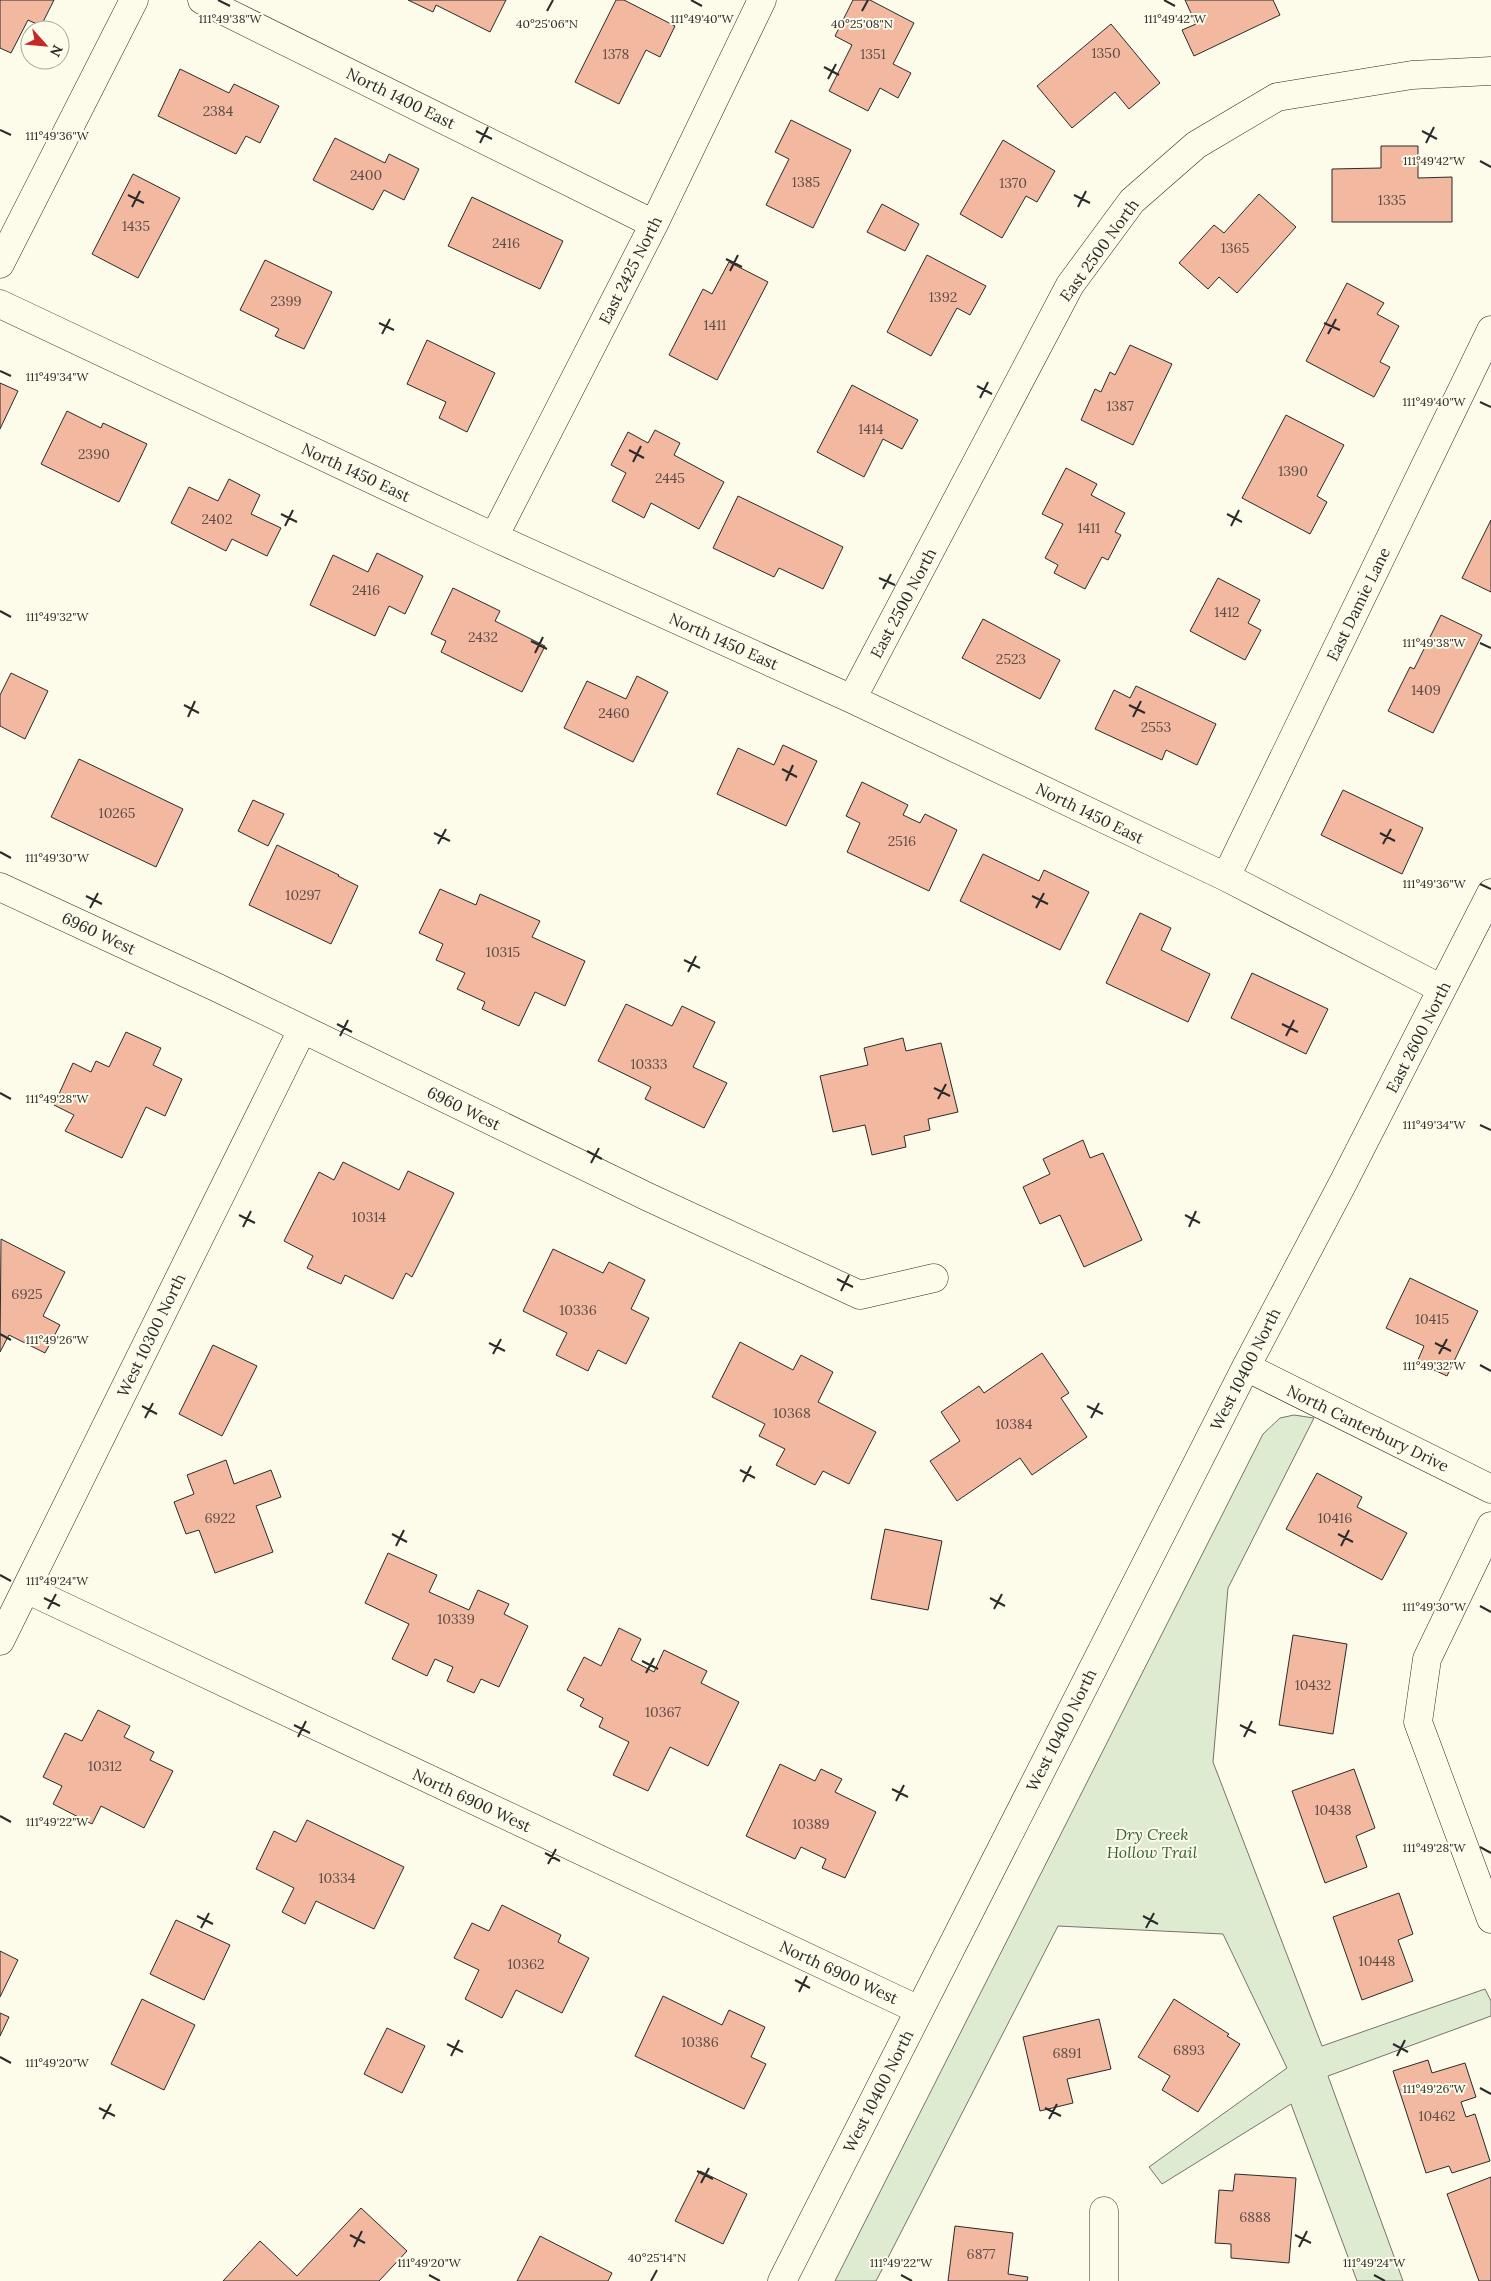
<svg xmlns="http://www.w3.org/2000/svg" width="1491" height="2281" font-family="Lora,serif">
	<rect width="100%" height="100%" fill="#fdfbea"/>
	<path fill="#deebd1" stroke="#74746e" d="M 1294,1415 L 1314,1418 L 1228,1588 L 1213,1762 L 1322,2046 L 1485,1989 L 1491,2001 L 1491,2016 L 1328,2076 L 1403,2281 L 1357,2281 L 1291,2104 L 1162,2184 L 1149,2167 L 1287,2068 L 1223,1934 L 1058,1926 L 876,2281 L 835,2281 L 1263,1434 L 1280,1418 Z"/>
	<path fill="#f2b8a0" stroke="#2b2b2b" d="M 0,0 L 54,0 L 41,26 L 28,20 L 11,53 L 0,48 Z
		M 408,0 L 506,0 L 490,32 L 436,5 L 433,12 Z
		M 616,0 L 624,0 L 675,26 L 660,57 L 646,50 L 619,104 L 575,82 Z
		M 853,0 L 870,0 L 914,23 L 893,64 L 911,73 L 898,98 L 880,88 L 868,111 L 829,91 L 852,45 L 835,36 Z
		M 1185,0 L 1273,0 L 1280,15 L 1194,56 L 1182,30 L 1196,24 Z
		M 1111,24 L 1160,83 L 1129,109 L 1115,92 L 1072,128 L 1037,86 Z
		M 180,69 L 229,93 L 234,84 L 279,106 L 260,143 L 246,136 L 236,154 L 158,116 Z
		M 791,120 L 851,150 L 813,228 L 766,205 L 789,159 L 775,152 Z
		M 335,138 L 385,163 L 389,154 L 419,169 L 404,200 L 384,190 L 373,210 L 313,180 Z
		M 1003,140 L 1055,171 L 1037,202 L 1026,196 L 1002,238 L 960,214 Z
		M 1381,146 L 1418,146 L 1418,178 L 1452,177 L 1452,222 L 1332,222 L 1332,169 L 1381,168 Z
		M 133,174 L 180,198 L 138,278 L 92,254 Z
		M 1259,194 L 1296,227 L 1237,293 L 1219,277 L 1208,289 L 1179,263 L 1214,225 L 1224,233 Z
		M 472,197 L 563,241 L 540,289 L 448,246 Z
		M 882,204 L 919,224 L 905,251 L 867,232 Z
		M 927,255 L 986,286 L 970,315 L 957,308 L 931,356 L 887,332 Z
		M 265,260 L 332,292 L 304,349 L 275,336 L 279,329 L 240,310 Z
		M 729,262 L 768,282 L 717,380 L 669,355 L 703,289 L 712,294 Z
		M 1347,283 L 1384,303 L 1377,314 L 1399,326 L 1380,362 L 1390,367 L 1374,397 L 1306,361 Z
		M 427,340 L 495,373 L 467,432 L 439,418 L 446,402 L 407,384 Z
		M 1130,345 L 1172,364 L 1133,445 L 1081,420 L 1095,389 L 1101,392 L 1110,372 L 1115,375 Z
		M 0,383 L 18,391 L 0,429 Z
		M 852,385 L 918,420 L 902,449 L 883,439 L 864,477 L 817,452 Z
		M 67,411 L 101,428 L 103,423 L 147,444 L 119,502 L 41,464 Z
		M 1286,415 L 1344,445 L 1317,496 L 1327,502 L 1310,534 L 1242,498 Z
		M 655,430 L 680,443 L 674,455 L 724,482 L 699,529 L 651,503 L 644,518 L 612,501 L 626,473 L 611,465 L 628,432 L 648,443 Z
		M 1066,468 L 1097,484 L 1091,495 L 1125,513 L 1115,532 L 1121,535 L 1108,560 L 1102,557 L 1085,589 L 1054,573 L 1058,565 L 1045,558 L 1063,524 L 1042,514 Z
		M 229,479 L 260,495 L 251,514 L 281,528 L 267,556 L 232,539 L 226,551 L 171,523 L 189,487 L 218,501 Z
		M 738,496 L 843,547 L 823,589 L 779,568 L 774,577 L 713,548 Z
		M 1491,520 L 1491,592 L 1462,578 Z
		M 377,553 L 423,576 L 405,614 L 389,606 L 375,636 L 310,605 L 333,555 L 368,572 Z
		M 1218,578 L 1260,600 L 1248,623 L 1261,630 L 1245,660 L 1190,631 Z
		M 453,588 L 500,611 L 495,621 L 545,646 L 522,692 L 441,652 L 446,641 L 431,634 Z
		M 1441,615 L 1482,635 L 1433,733 L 1388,711 L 1410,667 L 1414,669 Z
		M 983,619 L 1060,660 L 1040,699 L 962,658 Z
		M 11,673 L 48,691 L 25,739 L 0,726 L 0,695 Z
		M 637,676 L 668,692 L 633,762 L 564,728 L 587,681 L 626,699 Z
		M 1136,686 L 1216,724 L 1197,765 L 1166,750 L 1162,760 L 1095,729 L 1114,690 L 1130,698 Z
		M 783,745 L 817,761 L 786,826 L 717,794 L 738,748 L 774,765 Z
		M 79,759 L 183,809 L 156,867 L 51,817 Z
		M 862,782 L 908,805 L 903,815 L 920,823 L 925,814 L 957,830 L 929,891 L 847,852 L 860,823 L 846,816 Z
		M 1343,790 L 1423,828 L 1402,874 L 1321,835 Z
		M 253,800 L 284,814 L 268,846 L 238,831 Z
		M 277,845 L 339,875 L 338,876 L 358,886 L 331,944 L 249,905 Z
		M 983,854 L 1039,881 L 1044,870 L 1089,892 L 1060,950 L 960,901 Z
		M 440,889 L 476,905 L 480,894 L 540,921 L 532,937 L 585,961 L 565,1006 L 535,992 L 519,1026 L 482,1009 L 485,1002 L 457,989 L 465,973 L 436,960 L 443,944 L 419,933 Z
		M 1140,913 L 1171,928 L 1161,950 L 1210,974 L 1188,1022 L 1106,983 Z
		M 1252,973 L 1328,1009 L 1306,1054 L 1231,1018 Z
		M 626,1004 L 672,1026 L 682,1006 L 715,1022 L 693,1067 L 727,1083 L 704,1128 L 645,1099 L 651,1087 L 598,1061 Z
		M 126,1032 L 161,1048 L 153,1065 L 182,1079 L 165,1116 L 146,1107 L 122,1158 L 65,1131 L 74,1115 L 54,1105 L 73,1063 L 91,1072 L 96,1061 L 109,1067 Z
		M 903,1038 L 906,1051 L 941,1043 L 958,1112 L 928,1119 L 930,1130 L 904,1136 L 906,1147 L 872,1155 L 865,1125 L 833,1132 L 820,1076 L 868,1065 L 864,1048 Z
		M 1083,1140 L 1090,1158 L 1103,1153 L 1142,1240 L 1084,1267 L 1060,1215 L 1040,1224 L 1023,1187 L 1050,1174 L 1043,1159 Z
		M 343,1162 L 399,1190 L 408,1171 L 454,1193 L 412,1277 L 406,1273 L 393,1299 L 345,1275 L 341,1284 L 307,1268 L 313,1256 L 284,1241 L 319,1172 L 334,1180 Z
		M 1,1239 L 65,1272 L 43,1316 L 60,1325 L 45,1353 L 9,1335 L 0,1352 Z
		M 553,1249 L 603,1273 L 609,1262 L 645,1280 L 631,1309 L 649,1318 L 626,1364 L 598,1350 L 588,1371 L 556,1355 L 567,1333 L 523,1311 Z
		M 1410,1278 L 1478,1311 L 1447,1376 L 1417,1362 L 1424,1346 L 1386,1328 Z
		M 740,1342 L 793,1370 L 801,1355 L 833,1372 L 818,1402 L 876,1432 L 849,1484 L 823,1471 L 815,1485 L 776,1465 L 785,1449 L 759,1436 L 765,1424 L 712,1397 Z
		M 213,1345 L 257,1366 L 222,1436 L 179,1414 Z
		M 1042,1353 L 1069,1393 L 1061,1398 L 1087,1437 L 1032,1475 L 1020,1458 L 957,1501 L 930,1461 L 960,1441 L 941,1412 L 979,1386 L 984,1393 Z
		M 226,1460 L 234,1484 L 271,1470 L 281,1497 L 256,1506 L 273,1552 L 215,1573 L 199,1530 L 186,1534 L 174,1502 L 194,1494 L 187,1475 Z
		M 1317,1473 L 1362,1497 L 1357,1507 L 1407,1533 L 1382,1580 L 1286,1529 Z
		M 885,1529 L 942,1541 L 928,1610 L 871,1599 Z
		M 388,1553 L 437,1575 L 429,1592 L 469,1610 L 478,1590 L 509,1604 L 504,1614 L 528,1626 L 499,1687 L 481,1679 L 474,1693 L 447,1681 L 453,1667 L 435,1659 L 427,1676 L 392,1659 L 409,1624 L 365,1603 Z
		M 619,1628 L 641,1639 L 631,1660 L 654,1672 L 664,1650 L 707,1671 L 701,1683 L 739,1702 L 708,1766 L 670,1747 L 648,1791 L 613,1775 L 629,1742 L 599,1727 L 603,1718 L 580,1706 L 584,1699 L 567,1690 L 584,1657 L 601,1666 Z
		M 1293,1635 L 1347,1644 L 1333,1734 L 1279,1725 Z
		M 98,1710 L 130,1726 L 124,1737 L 154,1752 L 150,1760 L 173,1771 L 144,1828 L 101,1806 L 92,1824 L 53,1804 L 62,1786 L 43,1777 L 65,1733 L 82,1741 Z
		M 780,1764 L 815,1781 L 821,1769 L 842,1779 L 835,1792 L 876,1812 L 845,1878 L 822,1868 L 826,1859 L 801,1847 L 795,1859 L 746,1836 Z
		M 1354,1769 L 1375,1828 L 1356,1836 L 1367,1867 L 1325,1883 L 1292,1791 Z
		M 307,1820 L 404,1867 L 374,1929 L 316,1901 L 305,1924 L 282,1912 L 294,1888 L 256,1869 L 274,1831 L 296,1842 Z
		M 1399,1893 L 1413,1934 L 1398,1940 L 1413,1981 L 1362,2000 L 1333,1917 Z
		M 502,1905 L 561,1935 L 558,1942 L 589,1958 L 562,2013 L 516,1990 L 502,2018 L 465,1999 L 479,1970 L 454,1958 L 472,1923 L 489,1931 Z
		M 176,1920 L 230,1945 L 204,2000 L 150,1974 Z
		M 0,1951 L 18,1960 L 0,1997 Z
		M 663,1996 L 722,2025 L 729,2010 L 765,2027 L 751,2057 L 766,2064 L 744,2109 L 635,2056 Z
		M 142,1999 L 195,2025 L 164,2090 L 111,2064 Z
		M 1174,1999 L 1229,2034 L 1227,2036 L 1240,2044 L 1198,2112 L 1162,2090 L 1170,2076 L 1138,2057 Z
		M 0,2013 L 9,2017 L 0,2036 Z
		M 1099,2019 L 1111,2069 L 1067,2079 L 1073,2103 L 1040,2111 L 1023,2037 Z
		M 387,2028 L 425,2046 L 402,2093 L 364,2074 Z
		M 1428,2060 L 1432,2073 L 1465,2063 L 1476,2097 L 1461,2102 L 1466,2117 L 1475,2114 L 1490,2161 L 1452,2173 L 1449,2166 L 1426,2173 L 1393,2071 Z
		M 700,2171 L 747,2194 L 723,2244 L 675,2221 Z
		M 1235,2174 L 1296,2178 L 1289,2263 L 1231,2258 L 1231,2244 L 1215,2243 L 1219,2190 L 1233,2191 Z
		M 1491,2177 L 1491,2281 L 1479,2281 L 1447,2194 Z
		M 361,2208 L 407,2251 L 379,2281 L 223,2281 L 260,2241 L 297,2276 Z
		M 955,2226 L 1013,2233 L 1008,2274 L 1028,2277 L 1027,2281 L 948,2281 Z
		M 540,2236 L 612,2273 L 608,2281 L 517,2281 Z"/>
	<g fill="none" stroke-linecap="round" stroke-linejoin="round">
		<defs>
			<path id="minor" d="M 202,0 L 654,224
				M 0,264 L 134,0
				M 0,304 L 494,537 L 852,699 L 1226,877 L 1442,989
				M 494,537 L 654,224 L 762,0
				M 852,699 L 1070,285 L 1132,201 L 1196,145 L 1277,97 L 1412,75 L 1491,71
				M 1226,877 L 1491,330
				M 0,887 L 218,988 L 648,1197 L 860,1295 L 934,1278
				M 1246,1367 L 1491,1489
				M 1491,1526 L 1427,1659 L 1418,1722 L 1491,1919
				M 26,1589 L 919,2010
				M 0,1641 L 302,1030
				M 1104,2211 L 1104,2281
				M 782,2281 L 1246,1367 L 1344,1181 L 1491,893"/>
		</defs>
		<use href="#minor" stroke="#2b2b2b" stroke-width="29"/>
		<use href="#minor" stroke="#fdfbea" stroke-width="28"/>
	</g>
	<path fill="none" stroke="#2b2b2b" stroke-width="2" d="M 218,0 L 230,6M 691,0 L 702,6M 1164,0 L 1175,6M 547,11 L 553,0M 862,11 L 868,0M 824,67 L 839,75M 828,79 L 836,64M 0,130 L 11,135M 476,131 L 492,139M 1422,131 L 1437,139M 480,143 L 488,127M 1426,143 L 1434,127M 1480,161 L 1491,167M 128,195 L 144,203M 1074,195 L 1090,203M 132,207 L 140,191M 1078,207 L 1086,191M 726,259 L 742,267M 730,271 L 738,255M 379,323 L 394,330M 1324,323 L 1340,330M 382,334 L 390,319M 1328,334 L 1336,319M 0,371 L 11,376M 977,386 L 992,394M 980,398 L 988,382M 1480,402 L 1491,407M 629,450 L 644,458M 633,462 L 641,446M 281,514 L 297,522M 1227,514 L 1242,522M 285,526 L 293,510M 1231,526 L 1239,510M 879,578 L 895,585M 883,589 L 891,574M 0,611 L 11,617M 531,641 L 547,649M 1480,643 L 1491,648M 535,653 L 543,637M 184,705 L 199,713M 1129,705 L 1145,713M 188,717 L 195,701M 1133,717 L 1141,701M 782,769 L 797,777M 786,781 L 793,765M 434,833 L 450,841M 1380,833 L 1395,841M 438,844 L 446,829M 1383,844 L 1391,829M 0,852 L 11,858M 1480,884 L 1491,889M 86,896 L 102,904M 1032,896 L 1048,904M 90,908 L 98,893M 1036,908 L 1044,893M 684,960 L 700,968M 688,972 L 696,956M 337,1024 L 352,1032M 1282,1024 L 1298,1032M 340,1036 L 348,1020M 1286,1036 L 1294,1020M 934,1088 L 950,1096M 0,1093 L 11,1099M 938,1099 L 946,1084M 1480,1125 L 1491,1130M 587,1151 L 602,1159M 591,1163 L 599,1148M 239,1215 L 255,1223M 1185,1215 L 1200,1223M 243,1227 L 251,1211M 1189,1227 L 1196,1211M 837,1279 L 853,1287M 841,1291 L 849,1275M 0,1334 L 11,1340M 489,1343 L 505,1351M 1435,1343 L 1451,1351M 493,1354 L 501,1339M 1439,1354 L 1447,1339M 1480,1365 L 1491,1371M 142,1406 L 157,1414M 1087,1406 L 1103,1414M 145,1418 L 153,1403M 1091,1418 L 1099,1403M 740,1470 L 755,1478M 743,1482 L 751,1466M 392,1534 L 407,1542M 1338,1534 L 1353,1542M 396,1546 L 404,1530M 1341,1546 L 1349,1530M 0,1575 L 11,1581M 44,1598 L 60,1606M 990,1598 L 1005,1606M 1480,1606 L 1491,1612M 48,1609 L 56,1594M 994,1609 L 1002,1594M 642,1661 L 658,1669M 646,1673 L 654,1658M 294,1725 L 310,1733M 1240,1725 L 1256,1733M 298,1737 L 306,1721M 1244,1737 L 1252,1721M 892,1789 L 908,1797M 896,1801 L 904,1785M 0,1816 L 11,1822M 1480,1847 L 1491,1853M 545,1853 L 560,1861M 548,1864 L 556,1849M 197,1916 L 213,1924M 1143,1916 L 1158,1924M 201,1928 L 209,1913M 1146,1928 L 1154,1913M 795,1980 L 810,1988M 799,1992 L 807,1976M 447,2044 L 463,2052M 1393,2044 L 1408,2052M 451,2056 L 459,2040M 1397,2056 L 1405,2040M 0,2057 L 11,2063M 1480,2088 L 1491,2094M 99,2108 L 115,2116M 1045,2108 L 1061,2116M 103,2119 L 111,2104M 1049,2119 L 1057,2104M 697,2171 L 713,2179M 701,2183 L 709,2168M 350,2235 L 365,2243M 1295,2235 L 1311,2243M 354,2247 L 362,2231M 1299,2247 L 1307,2231M 429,2275 L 440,2281M 901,2275 L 912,2281M 1374,2275 L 1385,2281M 651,2281 L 657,2270"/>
	<g text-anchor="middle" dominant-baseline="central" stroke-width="4" stroke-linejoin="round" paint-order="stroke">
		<g font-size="14" fill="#5d4e48">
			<text x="1106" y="53">1350</text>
			<text x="616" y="54">1378</text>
			<text x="873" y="54">1351</text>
			<text x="218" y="111">2384</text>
			<text x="366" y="175">2400</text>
			<text x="806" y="182">1385</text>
			<text x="1013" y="183">1370</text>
			<text x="1392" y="200">1335</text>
			<text x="136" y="226">1435</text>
			<text x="506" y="243">2416</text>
			<text x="1235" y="248">1365</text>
			<text x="943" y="297">1392</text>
			<text x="286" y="301">2399</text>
			<text x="715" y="325">1411</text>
			<text x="1120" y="406">1387</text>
			<text x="871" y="429">1414</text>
			<text x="94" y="454">2390</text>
			<text x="1293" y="471">1390</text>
			<text x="670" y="478">2445</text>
			<text x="217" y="519">2402</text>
			<text x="1089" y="528">1411</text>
			<text x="366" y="590">2416</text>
			<text x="1227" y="612">1412</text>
			<text x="483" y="637">2432</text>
			<text x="1011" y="659">2523</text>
			<text x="1426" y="690">1409</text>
			<text x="614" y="713">2460</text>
			<text x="1156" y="727">2553</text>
			<text x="117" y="813">10265</text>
			<text x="902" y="841">2516</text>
			<text x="303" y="895">10297</text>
			<text x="503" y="952">10315</text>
			<text x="649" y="1064">10333</text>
			<text x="369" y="1217">10314</text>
			<text x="27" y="1294">6925</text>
			<text x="578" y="1310">10336</text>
			<text x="1432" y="1319">10415</text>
			<text x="792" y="1413">10368</text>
			<text x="1014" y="1424">10384</text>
			<text x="220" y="1518">6922</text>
			<text x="1335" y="1518">10416</text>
			<text x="456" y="1619">10339</text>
			<text x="1313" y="1685">10432</text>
			<text x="663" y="1712">10367</text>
			<text x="105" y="1766">10312</text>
			<text x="1333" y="1810">10438</text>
			<text x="811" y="1824">10389</text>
			<text x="337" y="1878">10334</text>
			<text x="1377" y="1961">10448</text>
			<text x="526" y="1964">10362</text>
			<text x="700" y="2042">10386</text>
			<text x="1189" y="2050">6893</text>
			<text x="1067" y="2053">6891</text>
			<text x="1437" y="2116">10462</text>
			<text x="1255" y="2217">6888</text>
			<text x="981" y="2254">6877</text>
		</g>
		<g font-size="16" fill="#2b2b2b" stroke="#fdfbea">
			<text transform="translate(401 98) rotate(26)">North 1400 East</text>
			<text transform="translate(1099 250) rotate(-54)">East 2500 North</text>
			<text transform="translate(630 270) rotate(-63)">East 2425 North</text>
			<text transform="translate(356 472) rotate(25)">North 1450 East</text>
			<text transform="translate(903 603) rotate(-62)">East 2500 North</text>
			<text transform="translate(1358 604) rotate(-64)">East Damie Lane</text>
			<text transform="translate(724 641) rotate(24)">North 1450 East</text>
			<text transform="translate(1090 813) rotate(26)">North 1450 East</text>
			<text transform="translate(99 933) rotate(25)">6960 West</text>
			<text transform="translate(1418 1037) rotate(-63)">East 2600 North</text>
			<text transform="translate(464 1108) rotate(26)">6960 West</text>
			<text transform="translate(151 1335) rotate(-64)">West 10300 North</text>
			<text transform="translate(1245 1369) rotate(-63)">West 10400 North</text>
			<text transform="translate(1368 1428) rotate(26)">North Canterbury Drive</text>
			<text transform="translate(1061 1730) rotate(-63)">West 10400 North</text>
			<text transform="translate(472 1800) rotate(25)">North 6900 West</text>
			<text transform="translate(839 1972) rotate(25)">North 6900 West</text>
			<text transform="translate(878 2091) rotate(-63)">West 10400 North</text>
		</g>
		<g font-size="16" font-style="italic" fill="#34623c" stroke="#fdfbea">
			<text x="1152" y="1834">Dry Creek<tspan x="1152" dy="18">Hollow Trail</tspan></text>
		</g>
	</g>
	<g font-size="12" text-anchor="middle" fill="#2b2b2b" stroke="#fdfbea" stroke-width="4" stroke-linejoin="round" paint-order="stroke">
		<text x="230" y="23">111°49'38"W</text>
		<text x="702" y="23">111°49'40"W</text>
		<text x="1175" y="23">111°49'42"W</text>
		<text x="547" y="28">40°25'06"N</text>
		<text x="862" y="28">40°25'08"N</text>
		<text x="57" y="140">111°49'36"W</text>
		<text x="1434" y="165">111°49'42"W</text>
		<text x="57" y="381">111°49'34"W</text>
		<text x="1434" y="406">111°49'40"W</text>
		<text x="57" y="621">111°49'32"W</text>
		<text x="1434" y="647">111°49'38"W</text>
		<text x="57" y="862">111°49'30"W</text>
		<text x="1434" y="888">111°49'36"W</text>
		<text x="57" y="1103">111°49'28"W</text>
		<text x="1434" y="1129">111°49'34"W</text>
		<text x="57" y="1344">111°49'26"W</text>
		<text x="1434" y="1370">111°49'32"W</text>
		<text x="57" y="1585">111°49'24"W</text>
		<text x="1434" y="1611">111°49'30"W</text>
		<text x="57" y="1826">111°49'22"W</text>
		<text x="1434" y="1852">111°49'28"W</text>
		<text x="57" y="2067">111°49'20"W</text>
		<text x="1434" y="2093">111°49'26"W</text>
		<text x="657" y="2262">40°25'14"N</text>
		<text x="429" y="2267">111°49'20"W</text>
		<text x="901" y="2267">111°49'22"W</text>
		<text x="1374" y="2267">111°49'24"W</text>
	</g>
	<g transform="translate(45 45) rotate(117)"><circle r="24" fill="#fdfbea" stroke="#a9a89e"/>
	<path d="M0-4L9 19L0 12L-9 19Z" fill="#c62828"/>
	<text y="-8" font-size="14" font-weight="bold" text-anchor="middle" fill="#2b2b2b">N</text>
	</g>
</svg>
